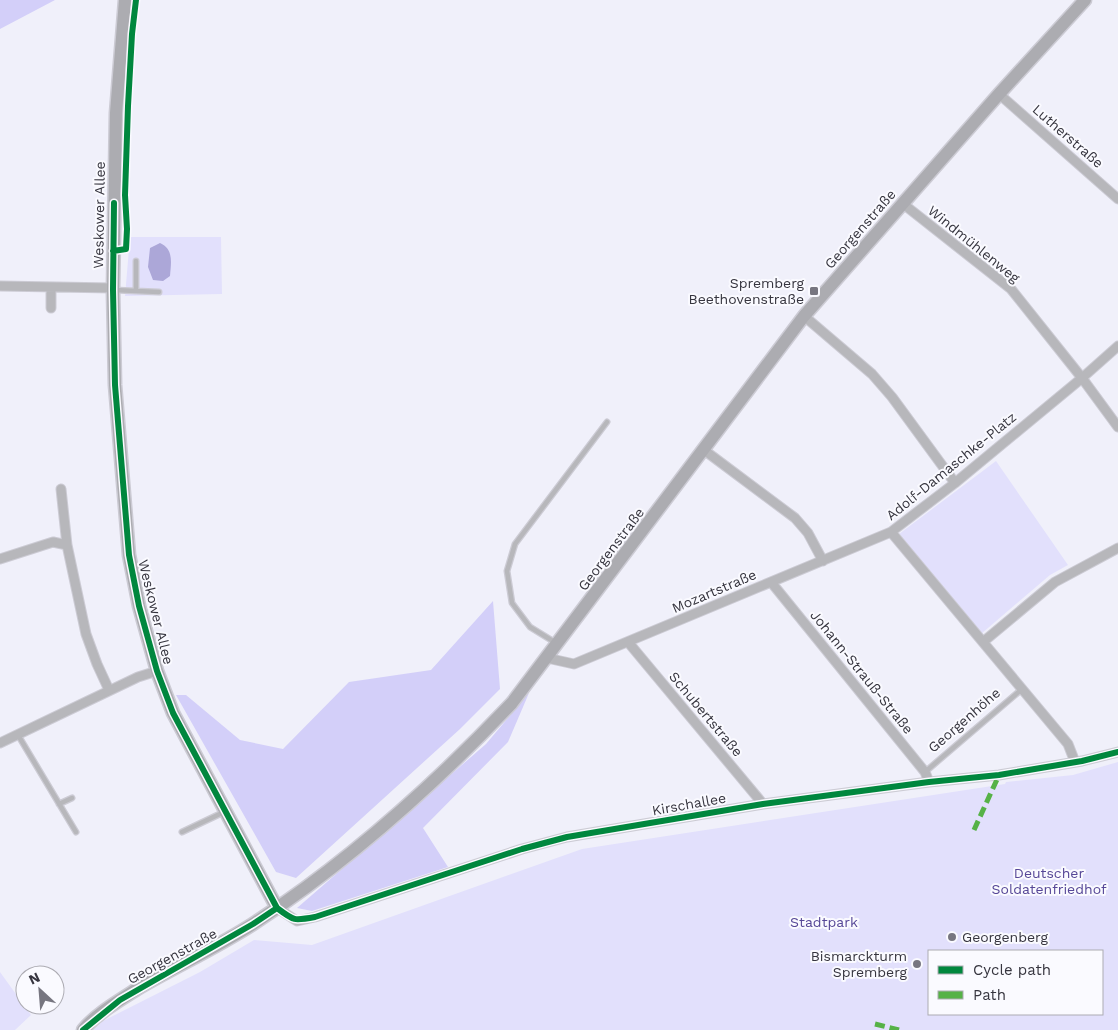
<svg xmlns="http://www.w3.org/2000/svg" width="1118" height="1030" font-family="'Work Sans',sans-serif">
	<rect width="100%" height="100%" fill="#f0f0fa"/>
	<path fill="#e2e0fc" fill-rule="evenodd" d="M 130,237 L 221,237 L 222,294 L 125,296 Z
		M 996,461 L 1068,565 L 1050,575 L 981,634 L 899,534 Z
		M 1118,762 L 1118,1030 L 93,1030 L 103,1021 L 200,972 L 254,940 L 312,945 L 582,849 L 1005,784 L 1006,782 L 1073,775 ZM 929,951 L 1102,951 L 1102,1014 L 929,1014 Z
		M 0,972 L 31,1015 L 15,1030 L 0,1030 Z"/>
	<path fill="#d3cff9" d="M 0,0 L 55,0 L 0,29 Z
		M 493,601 L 500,689 L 460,729 L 296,878 L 276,872 L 176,695 L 186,695 L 240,740 L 283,749 L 349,682 L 431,670 Z
		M 529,693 L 508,742 L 423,828 L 448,867 L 312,911 L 297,908 L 486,744 Z"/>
	<path fill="#aca7d8" d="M 160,243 C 174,249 171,263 170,276 L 163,281 L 153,280 L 148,267 L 150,248 Z"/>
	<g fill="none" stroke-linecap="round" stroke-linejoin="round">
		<defs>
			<path id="lane" d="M 114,290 L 159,292
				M 136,291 L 136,261
				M 556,643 L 530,627 L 512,603 L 507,571 L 515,544 L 607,422
				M 18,735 L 76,832
				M 925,772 L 1022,689
				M 59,804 L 72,798
				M 182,832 L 224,812"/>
			<path id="street" d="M 999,94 L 1118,199
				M 902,203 L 1011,289 L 1082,378 L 1118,427
				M 0,286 L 113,288
				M 51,308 L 51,287
				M 804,316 L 872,374 L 892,397 L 955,483
				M 704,450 L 795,518 L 808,533 L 823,561
				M 61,489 L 67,545
				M 891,532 L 1068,744 L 1075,762
				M 0,559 L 53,542 L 67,545 L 86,634 L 97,664 L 109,690
				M 771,582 L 925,772 L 929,782
				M 628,642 L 763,804
				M 983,642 L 1055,582 L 1118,548
				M 547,658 L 574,664 L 891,532 L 955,483 L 1082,378 L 1118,346
				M 0,743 L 138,677 L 157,671
				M 277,908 L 297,921 L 315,917 L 522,849 L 567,837 L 763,804 L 929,782 L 999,775 L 1082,761 L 1118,752"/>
			<path id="secondary" d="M 125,0 L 116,113 L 113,290 L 115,385 L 129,555 L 139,606 L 157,671 L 173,713 L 277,908
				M 83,1030 C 97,1013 119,1001 137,989 C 176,966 218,947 256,922 C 348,862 436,783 512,703 L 804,316 L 999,94 L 1085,0"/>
		</defs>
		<use href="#lane" stroke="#cccbd4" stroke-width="7"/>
		<use href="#street" stroke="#cccbd4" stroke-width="11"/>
		<use href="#secondary" stroke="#cccbd4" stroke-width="15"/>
		<use href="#lane" stroke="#b7b7bb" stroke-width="4.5"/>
		<use href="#street" stroke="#b7b7bb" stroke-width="9"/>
		<use href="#secondary" stroke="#acacb1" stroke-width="12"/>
		<path stroke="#56b247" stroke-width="5" stroke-dasharray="10 5" stroke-linecap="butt" d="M 974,830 L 999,775
			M 875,1024 L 899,1030"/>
		<defs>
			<path id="cycleway" d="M 114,203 L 113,290 L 115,385 L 129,555 L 139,606 L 157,671 L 173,713 L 277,908 C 294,921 294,921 315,917 L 522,849 L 567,837 L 763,804 L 929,782 L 999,775 L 1082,761 L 1118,752
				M 113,251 L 126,249 L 127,229 L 125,195 L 128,106 L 132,34 L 136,0
				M 83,1030 L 120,1000 L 253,924 L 277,908"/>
		</defs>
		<use href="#cycleway" stroke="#fafaff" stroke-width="9"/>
		<use href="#cycleway" stroke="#00873e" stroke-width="6"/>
	</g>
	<g fill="#777680" stroke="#fafaff" stroke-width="2">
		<rect x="809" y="286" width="10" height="10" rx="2.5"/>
		<circle cx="952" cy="937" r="5"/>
		<circle cx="917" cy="964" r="5"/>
	</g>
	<g text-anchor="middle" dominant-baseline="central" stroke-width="4" stroke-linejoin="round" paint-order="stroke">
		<g font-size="14" fill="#36353f" stroke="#fafaff">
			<text transform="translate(1068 136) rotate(41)">Lutherstraße</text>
			<text transform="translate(99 215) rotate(-89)">Weskower Allee</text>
			<text transform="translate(860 229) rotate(-49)">Georgenstraße</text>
			<text transform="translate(974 244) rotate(39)">Windmühlenweg</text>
			<text transform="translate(951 466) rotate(-39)">Adolf-Damaschke-Platz</text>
			<text transform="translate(611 549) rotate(-53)">Georgenstraße</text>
			<text transform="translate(714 591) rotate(-23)">Mozartstraße</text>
			<text transform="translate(156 612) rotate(76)">Weskower Allee</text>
			<text transform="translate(862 672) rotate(51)">Johann-Strauß-Straße</text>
			<text transform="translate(706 714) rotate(50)">Schubertstraße</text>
			<text transform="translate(964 720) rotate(-41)">Georgenhöhe</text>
			<text transform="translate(689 804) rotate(-10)">Kirschallee</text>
			<text transform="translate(172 956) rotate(-29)">Georgenstraße</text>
		</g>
		<g font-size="14" fill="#36353f" stroke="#fafaff" text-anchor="end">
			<text x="804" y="283">Spremberg<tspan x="804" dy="16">Beethovenstraße</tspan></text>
			<text x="962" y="937" text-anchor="start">Georgenberg</text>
			<text x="907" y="956">Bismarckturm<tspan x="907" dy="16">Spremberg</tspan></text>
		</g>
		<g font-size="14" fill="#564797" stroke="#fafaff">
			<text x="1049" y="873">Deutscher<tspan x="1049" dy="16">Soldatenfriedhof</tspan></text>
			<text x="824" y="922">Stadtpark</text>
		</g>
	</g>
	<rect x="928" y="950" width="175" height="65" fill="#fafaff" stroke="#acabb2"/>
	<rect x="938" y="966" width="25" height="8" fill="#00873e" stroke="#acabb2"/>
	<text x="973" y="975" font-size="15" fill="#36353f">Cycle path</text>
	<rect x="938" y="991" width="25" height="8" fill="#56b247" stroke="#acabb2"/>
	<text x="973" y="1000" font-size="15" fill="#36353f">Path</text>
	<g transform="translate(40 990) rotate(334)"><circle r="24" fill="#fafaff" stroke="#acabb2"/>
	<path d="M0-4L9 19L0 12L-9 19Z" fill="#777680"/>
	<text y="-8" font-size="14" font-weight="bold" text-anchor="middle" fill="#36353f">N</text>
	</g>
</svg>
